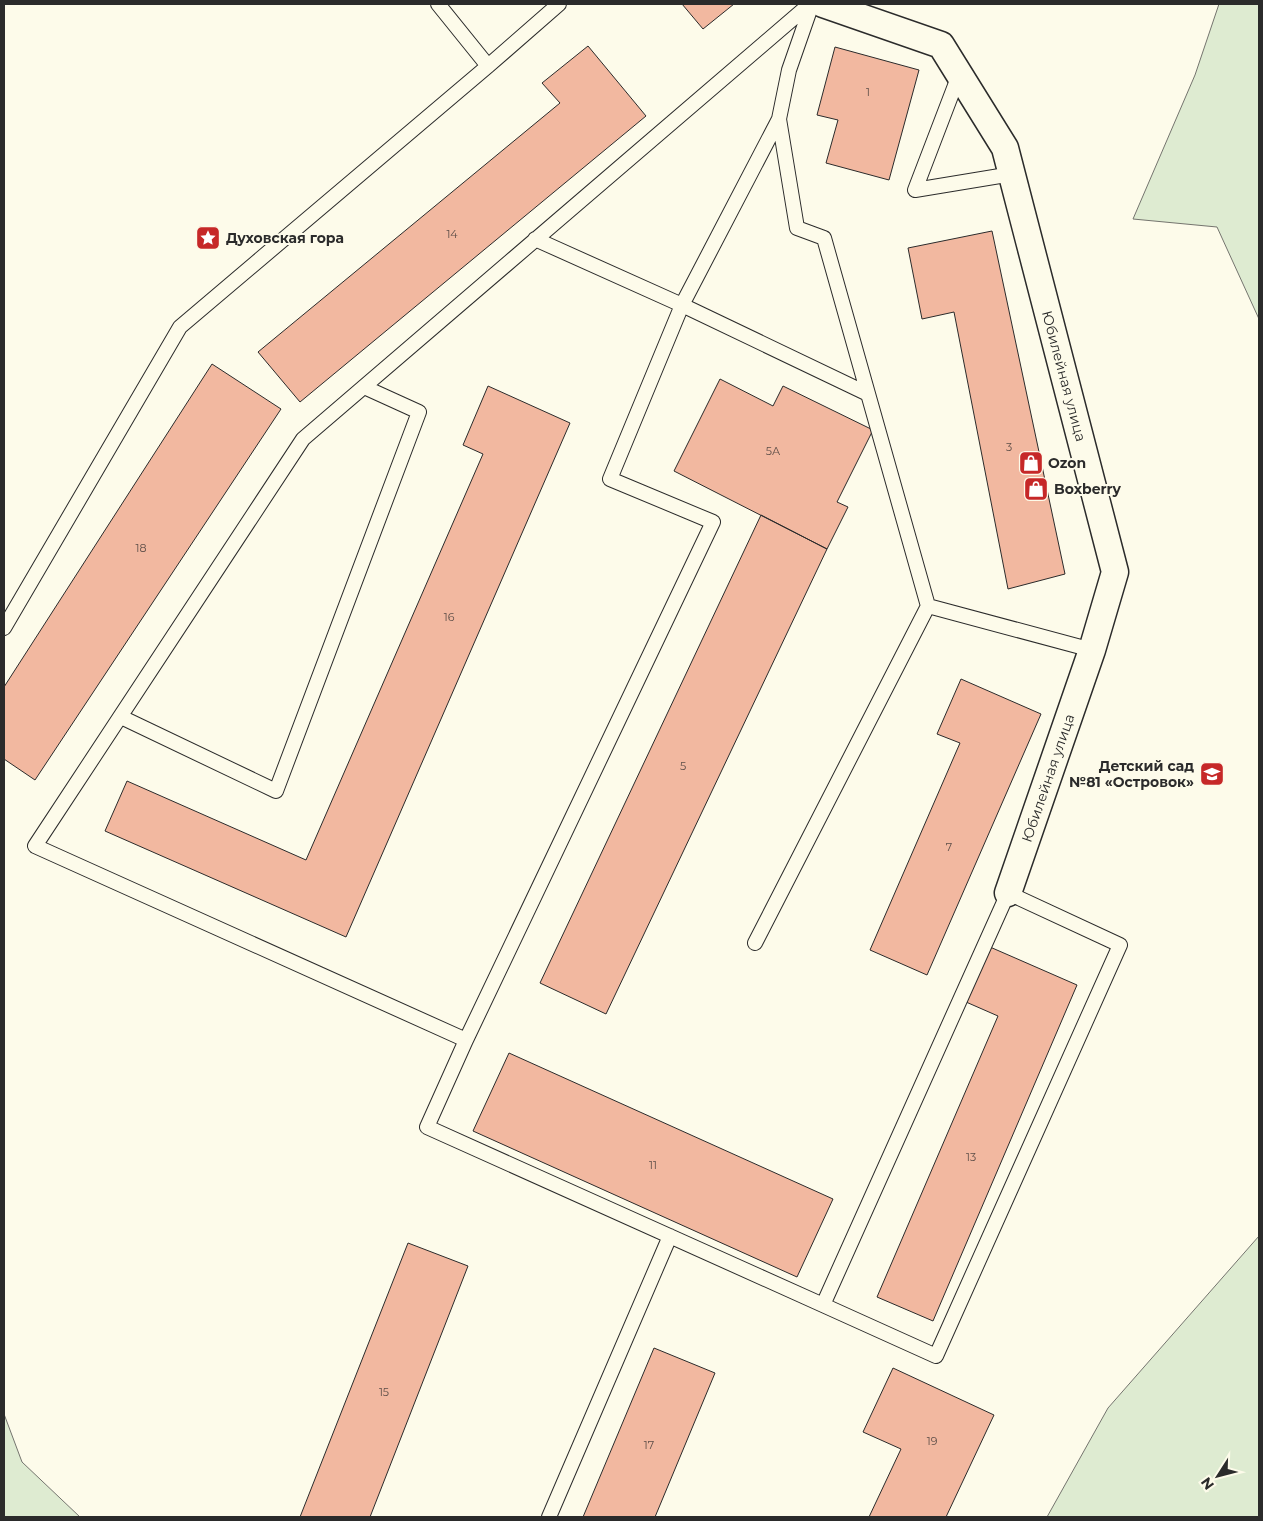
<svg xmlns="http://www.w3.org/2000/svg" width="1263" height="1521" font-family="Montserrat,sans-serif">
	<rect width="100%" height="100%" fill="#fdfbea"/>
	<path fill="#deebd1" stroke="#74746e" d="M 1219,4 L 1259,4 L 1259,319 L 1217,227 L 1133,219 L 1195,75 Z
		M 1259,1236 L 1259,1517 L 1047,1517 L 1108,1408 Z
		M 4,1414 L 22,1462 L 80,1517 L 4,1517 Z"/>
	<path fill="#f2b8a0" stroke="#2b2b2b" d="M 682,4 L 734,4 L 703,29 Z
		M 588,46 L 646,116 L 300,402 L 258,352 L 560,103 L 542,83 Z
		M 835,47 L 919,70 L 889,180 L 826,163 L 838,120 L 817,115 Z
		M 992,231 L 1065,574 L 1008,589 L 954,312 L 922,319 L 908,248 Z
		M 212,364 L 281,409 L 35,780 L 4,759 L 4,687 Z
		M 720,379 L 773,406 L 783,386 L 873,430 L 837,502 L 848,507 L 827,549 L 674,471 Z
		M 488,386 L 570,423 L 346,937 L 105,831 L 127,781 L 306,860 L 483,454 L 463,445 Z
		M 761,515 L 827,549 L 606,1014 L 540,983 Z
		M 961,679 L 1041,714 L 927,975 L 870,950 L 960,743 L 937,734 Z
		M 990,947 L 1077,985 L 933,1321 L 877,1297 L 998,1016 L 966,1002 Z
		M 509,1053 L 833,1199 L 797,1277 L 473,1131 Z
		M 408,1243 L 468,1266 L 370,1517 L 300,1517 Z
		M 654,1348 L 715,1373 L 655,1517 L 583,1517 Z
		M 893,1368 L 994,1415 L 946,1517 L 869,1517 L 901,1449 L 863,1432 Z"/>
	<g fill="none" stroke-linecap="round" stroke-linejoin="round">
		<defs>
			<path id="service" d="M 438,4 L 488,66
				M 810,4 L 303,439 L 35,846 L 466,1040 L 427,1127 L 823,1305
				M 812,4 L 789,70 L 779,119 L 797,228 L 824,238 L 928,606 L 1092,650
				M 959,75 L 915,190 L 1012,174
				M 535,239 L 682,305 L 868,394
				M 4,628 L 180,327 L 488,66 L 559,4
				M 121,717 L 276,791 L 419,412 L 364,387
				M 1008,893 L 1120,945 L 936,1356 L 823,1305 Z
				M 755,943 L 928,606
				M 466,1040 L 713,522 L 610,479 L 682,305 L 779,119
				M 549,1517 L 670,1236"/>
			<path id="minor" d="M 823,4 L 941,45 L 1005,148 L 1115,572 L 1092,650 L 1008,893"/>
		</defs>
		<use href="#service" stroke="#2b2b2b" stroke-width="16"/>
		<use href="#minor" stroke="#2b2b2b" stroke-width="29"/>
		<use href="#service" stroke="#fdfbea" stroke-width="14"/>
		<use href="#minor" stroke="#fdfbea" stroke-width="26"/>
	</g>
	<defs>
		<symbol id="sight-square" viewBox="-11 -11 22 22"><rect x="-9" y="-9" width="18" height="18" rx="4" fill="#c62828" stroke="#fdfbea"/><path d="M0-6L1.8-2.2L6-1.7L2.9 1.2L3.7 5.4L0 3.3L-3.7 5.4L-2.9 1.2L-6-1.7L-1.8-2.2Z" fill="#fff"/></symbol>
		<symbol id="shop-square" viewBox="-11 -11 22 22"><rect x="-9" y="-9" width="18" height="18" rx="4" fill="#c62828" stroke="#fdfbea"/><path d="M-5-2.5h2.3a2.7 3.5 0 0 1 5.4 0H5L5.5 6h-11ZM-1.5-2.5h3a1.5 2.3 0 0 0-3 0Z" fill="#fff"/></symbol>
		<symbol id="school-square" viewBox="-11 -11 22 22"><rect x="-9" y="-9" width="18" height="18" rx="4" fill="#c62828" stroke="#fdfbea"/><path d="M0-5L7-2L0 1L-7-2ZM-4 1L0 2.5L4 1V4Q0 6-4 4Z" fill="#fff"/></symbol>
	</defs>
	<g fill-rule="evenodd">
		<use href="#sight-square" x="194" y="224" width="28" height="28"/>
		<use href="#shop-square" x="1017" y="449" width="28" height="28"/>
		<use href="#shop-square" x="1022" y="475" width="28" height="28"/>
		<use href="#school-square" x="1198" y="760" width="28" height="28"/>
	</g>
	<g text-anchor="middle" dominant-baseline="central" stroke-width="4" stroke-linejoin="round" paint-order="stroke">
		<g font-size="11" fill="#5d4e48">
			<text x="868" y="92">1</text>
			<text x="452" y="234">14</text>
			<text x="1009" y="447">3</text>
			<text x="773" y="451">5А</text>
			<text x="141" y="548">18</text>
			<text x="449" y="617">16</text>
			<text x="683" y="766">5</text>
			<text x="949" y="847">7</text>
			<text x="971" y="1157">13</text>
			<text x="653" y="1165">11</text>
			<text x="384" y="1392">15</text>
			<text x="932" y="1441">19</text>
			<text x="649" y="1445">17</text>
		</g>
		<g font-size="14" font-weight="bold" fill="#2b2b2b" stroke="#fdfbea" text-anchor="start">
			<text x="226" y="238">Духовская гора</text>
			<text x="1048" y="463">Ozon</text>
			<text x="1054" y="489">Boxberry</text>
			<text x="1194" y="766" text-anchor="end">Детский сад<tspan x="1194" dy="16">№81 «Островок»</tspan></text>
		</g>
		<g font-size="14" fill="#2b2b2b" stroke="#fdfbea">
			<text transform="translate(1064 376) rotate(75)">Юбилейная улица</text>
			<text transform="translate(1048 778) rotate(-71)">Юбилейная улица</text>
		</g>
	</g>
	<rect width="1263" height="1521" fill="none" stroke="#2b2b2b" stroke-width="10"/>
	<g transform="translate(1218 1476) rotate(234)" stroke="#fdfbea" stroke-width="4" paint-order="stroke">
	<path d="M0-4L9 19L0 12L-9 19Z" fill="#2b2b2b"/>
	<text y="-8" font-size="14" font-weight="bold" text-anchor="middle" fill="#2b2b2b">N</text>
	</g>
</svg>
